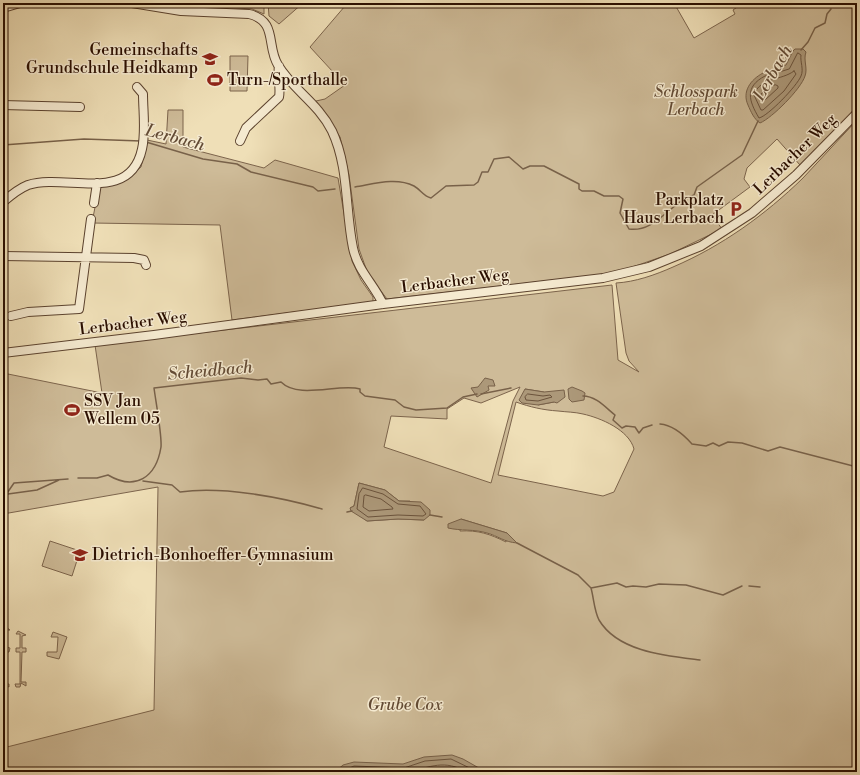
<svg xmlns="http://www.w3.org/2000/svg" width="860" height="775" font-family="'Libre Bodoni',serif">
	<rect width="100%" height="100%" fill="#efdfb7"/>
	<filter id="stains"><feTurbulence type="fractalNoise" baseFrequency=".005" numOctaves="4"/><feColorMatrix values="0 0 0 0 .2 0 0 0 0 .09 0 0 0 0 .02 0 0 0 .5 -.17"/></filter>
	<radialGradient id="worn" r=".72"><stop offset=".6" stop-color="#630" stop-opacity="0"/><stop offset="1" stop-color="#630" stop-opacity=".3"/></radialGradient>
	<path fill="#cebb98" stroke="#7c644c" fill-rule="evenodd" d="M 160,3 L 264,3 L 264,14 L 252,9 Z
		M 268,3 L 303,3 L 279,24 L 269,16 Z
		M 343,3 L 674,3 L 694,38 L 735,14 L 733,10 L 743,3 L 857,3 L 857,108 L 800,165 L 777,139 L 747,168 L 744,179 L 750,187 L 712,215 L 722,229 L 670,254 L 615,273 L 387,299 L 368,274 L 359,249 L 349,175 L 340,137 L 316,101 L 325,99 L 345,85 L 310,47 L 345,6 Z
		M 230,56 L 248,56 L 247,91 L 230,91 Z
		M 168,110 L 183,110 L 183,147 L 264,168 L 275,160 L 338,178 L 352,261 L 361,280 L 373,297 L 373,302 L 232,320 L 220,225 L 92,223 L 99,186 L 120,183 L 141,167 L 147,140 L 166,144 Z
		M 857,120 L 857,772 L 3,772 L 3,748 L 154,710 L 158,487 L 3,514 L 3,373 L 102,393 L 95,345 L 612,285 L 618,360 L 639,372 L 629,361 L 626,353 L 616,283 C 635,282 655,275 673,267 C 722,246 765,215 803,178 C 821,159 839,139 857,120 ZM 520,387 L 513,401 L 491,483 L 384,447 L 391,416 L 447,419 L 447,409 L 464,398 L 481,403 ZM 525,389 L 544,392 L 554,402 L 538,405 ZM 516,402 C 530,407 543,410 558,411 C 566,412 575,412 583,414 C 601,418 629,430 634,449 L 614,492 L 603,496 L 498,475 ZM 359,483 L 385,490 L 399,501 L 410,501 L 424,520 L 398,519 L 367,521 L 350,508 L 354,506 ZM 461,519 L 507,533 L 506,542 C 490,534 478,530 460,531 Z
		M 50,541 L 80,551 L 72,576 L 42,566 Z
		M 3,625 L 10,630 L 6,630 L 6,647 L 10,648 L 9,652 L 5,652 L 5,684 L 9,684 L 9,687 L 4,685 L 3,688 Z
		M 18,631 L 26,635 L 22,636 L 22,648 L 26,648 L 26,652 L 22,652 L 21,682 L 26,682 L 26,686 L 21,683 L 20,687 L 16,687 L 15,684 L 20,684 L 20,652 L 16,652 L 16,648 L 20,648 L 20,634 L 16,634 Z
		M 53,632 L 67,637 L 59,659 L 47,656 L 47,652 L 57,652 L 58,637 L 51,637 Z"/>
	<path fill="#ac9879" stroke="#786149" d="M 795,49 L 803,49 L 806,52 C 803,60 808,68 805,76 C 801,89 772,118 760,123 C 754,119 751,112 748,105 C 742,92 750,80 763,73 C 770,69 779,69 786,65 L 793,51 Z
		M 485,378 L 493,380 L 495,386 L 488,386 L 489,390 L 477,397 L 471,388 L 478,387 Z
		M 572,387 L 582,391 L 585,393 L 584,400 L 572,402 L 569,399 L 568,389 Z
		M 525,389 L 544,392 L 564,390 L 565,397 L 557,403 L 554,402 L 538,405 L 522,403 L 519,400 Z
		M 359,483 L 385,490 L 399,501 L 421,502 L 430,510 L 430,515 L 424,520 L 398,519 L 367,521 L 351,511 L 350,508 L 354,506 Z
		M 461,519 L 507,533 L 517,543 C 504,542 498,536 487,533 C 474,529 461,531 448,528 L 448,524 Z
		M 452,755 L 463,759 L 486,772 L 335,772 L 343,765 L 354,762 L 403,764 L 424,757 Z"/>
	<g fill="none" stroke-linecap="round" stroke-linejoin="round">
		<path stroke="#6b533c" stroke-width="1" d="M 798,53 L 801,55 C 800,62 804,69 801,76 C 797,86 768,116 759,118 C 749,101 744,87 765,76 C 772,73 781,72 789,69 Z
			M 794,71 L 796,74 L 784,91 L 763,110 L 761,110 L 754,95 C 760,77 781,81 794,71 Z
			M 776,85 L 778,86 L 778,88 L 765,100 L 762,100 L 761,94 L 770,86 Z
			M 528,394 L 543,396 L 550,395 L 552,397 L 538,401 L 526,400 L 525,397 Z
			M 363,488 L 383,494 L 398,504 L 420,506 L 426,514 L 423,516 L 398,515 L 368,517 L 357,509 L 359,494 Z
			M 366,495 L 381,499 L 392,507 L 393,509 L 369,511 L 363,507 L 364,496 Z
			M 341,772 L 354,766 L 404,768 L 425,761 L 451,759 L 478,772
			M 408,772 C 431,767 444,759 467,772"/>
		<path stroke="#786149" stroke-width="1.5" d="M 801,50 L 808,42 L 815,28 L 825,23 L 827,14 L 831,9
			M 146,142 L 203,159 L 237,164 L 251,172 L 313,187 L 318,191 L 335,189
			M 3,145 L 84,139 L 141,141
			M 355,187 C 374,184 396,177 414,186 C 421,190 423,196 431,198 L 446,186 L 474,185 L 478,182 L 482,172 L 488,172 L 494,159 L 509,157 L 523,169 L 530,166 L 544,166 L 579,184 L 579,189 L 582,191 L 594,191 L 604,196 L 619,196 L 623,199 L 620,213 L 629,229 C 656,233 671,201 694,195 L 697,187 L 742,155 L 758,121
			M 481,394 L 511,388
			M 583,396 C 596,396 606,408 615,415 L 613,420 L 622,428 L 626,426 L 635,427 L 639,433 L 643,428 L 652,425
			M 660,424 C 673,425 684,435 692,444 L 706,446 L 713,443 L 719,446 L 728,442 L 742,443 L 768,451 L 780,447 L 857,467
			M 78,478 L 97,478 L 108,475 C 135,491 156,478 161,447 C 162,435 156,403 154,388 L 241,378 L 258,380 L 267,379 L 271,384 L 281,382 C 299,400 339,383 360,389 L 360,392 L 365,396 L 395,400 L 404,407 L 416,410 L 447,408 L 463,397 L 477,394
			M 143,481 L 172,485 L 180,492 C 222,486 281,497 322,509
			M 8,494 L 37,490 L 59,480
			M 3,499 L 14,483 L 68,479
			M 347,512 L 352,511
			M 430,515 L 442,517
			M 517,543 L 578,575 L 591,588 L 617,583 L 626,587 L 633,586 L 646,587 L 659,584 L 686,585 L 723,595 L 742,586
			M 749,586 L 760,587
			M 591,588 C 594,599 594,610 599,620 C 618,652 667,656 700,660"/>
		<defs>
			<path id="minor" d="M 132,3 L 181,11 L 249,14 C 278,21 266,46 278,65 C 293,90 318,103 332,131 C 349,167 345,209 353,248 C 358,271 373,283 383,304
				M 3,8 L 20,3
				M 3,105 L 80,107
				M 240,141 L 246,128 L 279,97 C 281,87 277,77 279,66
				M 3,202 C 11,195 18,189 28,185 C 66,173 130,205 142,149 C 146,132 143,111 143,94 L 137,87
				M 94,203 L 97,183
				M 3,256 L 134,258 L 144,260 L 146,265
				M 11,316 L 28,312 L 79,309 L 91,219
				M 3,353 L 154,335 L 383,304 L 603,278 L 649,267 L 701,246 L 752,213 L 796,175 L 857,113"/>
		</defs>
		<use href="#minor" stroke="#5b422e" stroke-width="10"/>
		<use href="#minor" stroke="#f5ead0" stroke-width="8"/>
	</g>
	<defs>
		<symbol id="school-bare" viewBox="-9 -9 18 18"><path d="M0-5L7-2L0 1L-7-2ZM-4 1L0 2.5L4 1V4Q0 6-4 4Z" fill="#8f2418" stroke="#f5ead0" stroke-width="2.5" paint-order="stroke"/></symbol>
		<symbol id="stadium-bare" viewBox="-9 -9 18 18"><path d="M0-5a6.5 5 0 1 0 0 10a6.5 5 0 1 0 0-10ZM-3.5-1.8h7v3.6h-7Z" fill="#8f2418" stroke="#f5ead0" stroke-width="2.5" paint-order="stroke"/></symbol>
		<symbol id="parking-bare" viewBox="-9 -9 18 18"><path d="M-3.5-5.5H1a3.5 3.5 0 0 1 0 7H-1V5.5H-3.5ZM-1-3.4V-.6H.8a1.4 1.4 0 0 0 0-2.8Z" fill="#8f2418" stroke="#f5ead0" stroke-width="2.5" paint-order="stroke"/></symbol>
	</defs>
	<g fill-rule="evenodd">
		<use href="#school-bare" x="199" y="48" width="22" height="22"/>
		<use href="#stadium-bare" x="204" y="69" width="22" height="22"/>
		<use href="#parking-bare" x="725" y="198" width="22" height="22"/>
		<use href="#stadium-bare" x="61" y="399" width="22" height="22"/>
		<use href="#school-bare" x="69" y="544" width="22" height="22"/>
	</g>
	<g text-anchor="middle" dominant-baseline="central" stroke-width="3" stroke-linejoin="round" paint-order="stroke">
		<g font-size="16" fill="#2a0e00" stroke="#f5ead0" text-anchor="start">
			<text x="198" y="50" text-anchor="end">Gemeinschafts<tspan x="198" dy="18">Grundschule Heidkamp</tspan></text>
			<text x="227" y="80">Turn-/Sporthalle</text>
			<text x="724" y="200" text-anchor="end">Parkplatz<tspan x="724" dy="18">Haus Lerbach</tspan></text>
			<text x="84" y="401">SSV Jan<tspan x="84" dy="18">Wellem 05</tspan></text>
			<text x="92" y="555">Dietrich-Bonhoeffer-Gymnasium</text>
		</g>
		<g font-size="16" font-style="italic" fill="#634b35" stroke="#f5ead0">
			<text x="696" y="92">Schlosspark<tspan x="696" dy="18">Lerbach</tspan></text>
			<text x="405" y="705">Grube Cox</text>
		</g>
		<g font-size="16" fill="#2a0e00" stroke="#f5ead0">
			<text transform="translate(795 154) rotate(-44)">Lerbacher Weg</text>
			<text transform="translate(455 281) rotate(-7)">Lerbacher Weg</text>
			<text transform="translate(133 323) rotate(-7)">Lerbacher Weg</text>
		</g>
		<g font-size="17" font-style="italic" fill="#644c36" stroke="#f5ead0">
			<text transform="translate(773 73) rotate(-60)">Lerbach</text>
			<text transform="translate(175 138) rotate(15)">Lerbach</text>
			<text transform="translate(210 371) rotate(-5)">Scheidbach</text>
		</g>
	</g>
	<rect width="860" height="775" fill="none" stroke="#efdfb7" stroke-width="16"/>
	<rect x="4" y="4" width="852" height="767" fill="none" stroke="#2a0e00" stroke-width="2"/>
	<rect x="8" y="8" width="844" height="759" fill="none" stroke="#2a0e00"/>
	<rect width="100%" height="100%" filter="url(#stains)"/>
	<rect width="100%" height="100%" fill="url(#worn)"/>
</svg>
